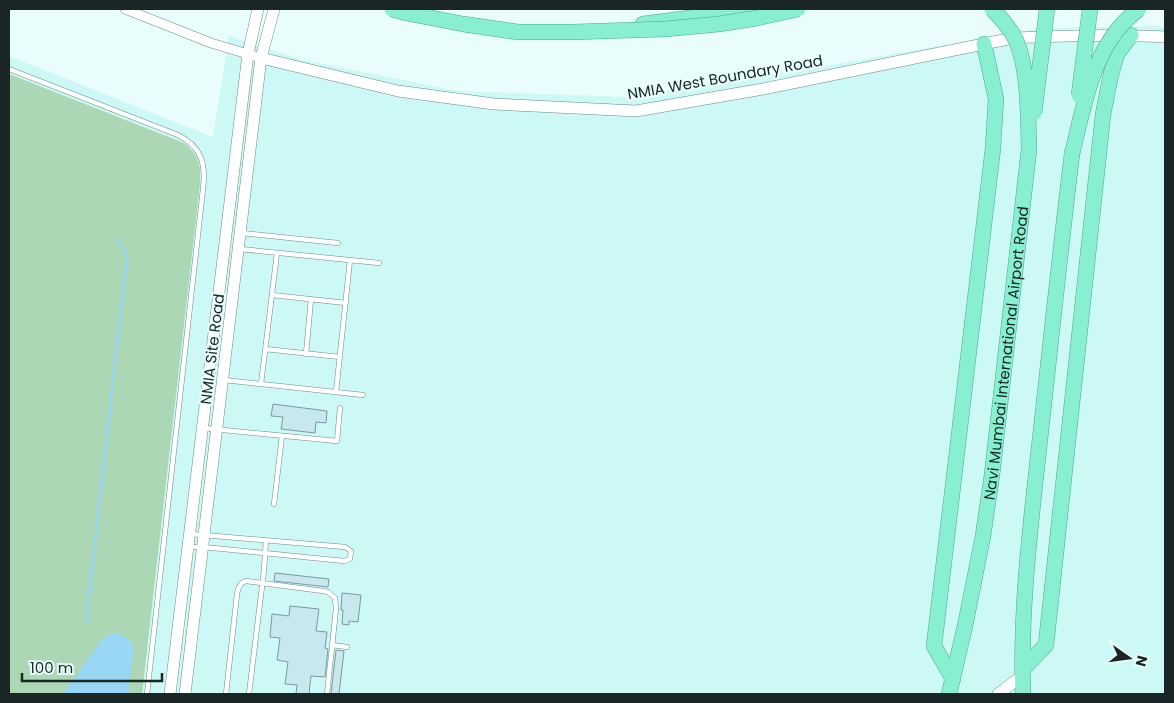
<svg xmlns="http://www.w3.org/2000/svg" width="1174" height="703" font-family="Poppins,sans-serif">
	<rect width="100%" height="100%" fill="#e9fefc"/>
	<path fill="#ccf8f5" d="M 1160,26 L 1165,28 L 1165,694 L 9,694 L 9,56 L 213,137 L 229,36 L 299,59 L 458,91 L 626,97 L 807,69 L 1043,28 Z"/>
	<path fill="#acd7b4" d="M 9,74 L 184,143 C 199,155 201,165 200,184 L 142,694 L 9,694 Z"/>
	<path fill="#99d6f6" d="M 111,634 C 121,633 130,638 134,648 L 128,694 L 63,694 L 102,640 Z"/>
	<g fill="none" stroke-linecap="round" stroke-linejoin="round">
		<path stroke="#99d6f6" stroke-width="2.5" d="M 86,622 L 127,255 L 117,239"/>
	</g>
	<path fill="#c7e8ef" stroke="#7b9aa0" d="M 273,404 L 327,411 L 326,423 L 316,422 L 315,433 L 281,429 L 283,417 L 271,416 Z
		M 275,573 L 329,579 L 328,587 L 274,581 Z
		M 342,593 L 361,595 L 358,622 L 349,621 L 349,625 L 342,624 L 343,610 L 341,610 Z
		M 290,606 L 319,609 L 316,631 L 327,632 L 325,648 L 328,649 L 325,677 L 311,676 L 309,694 L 296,694 L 297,685 L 285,684 L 288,662 L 277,660 L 280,638 L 270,637 L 272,614 L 289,616 Z
		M 336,650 L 344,651 L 339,694 L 331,694 Z"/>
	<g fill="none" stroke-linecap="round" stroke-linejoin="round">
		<defs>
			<path id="service" d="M 9,69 L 178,135 C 202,147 206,164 203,189 L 147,694
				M 242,233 L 338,243
				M 240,249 L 379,263
				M 272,295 L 346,303
				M 265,349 L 340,357
				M 306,354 L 311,299
				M 224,380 L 363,395
				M 261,384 L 277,253
				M 336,392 L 350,260
				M 203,428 L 337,441 L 340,408
				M 274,504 L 282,436
				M 189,547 L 203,547 L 344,561 L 350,559 L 351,551 L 345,547 L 191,534
				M 332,645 L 347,647
				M 226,694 L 237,594 C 238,588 240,582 246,581 L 323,591 L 328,592 L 335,598 L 336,609 L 327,694
				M 249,694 L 264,570 L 266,540"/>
			<path id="minor" d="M 125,9 L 211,43 L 261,58"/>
			<path id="tertiary" d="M 261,58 L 398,91 L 494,104 L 636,111 L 763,89 L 1013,38 C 1064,36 1115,34 1165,37
				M 170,694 L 248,54 L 258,9
				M 185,694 L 261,58 L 274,9
				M 998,694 L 1022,676"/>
			<g id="trunk">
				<path d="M 643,24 L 728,13 L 748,9"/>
				<path d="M 1023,669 L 1046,645 L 1103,115 L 1111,74 L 1117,54 L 1131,35"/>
				<path d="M 953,679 L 934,646 L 993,148 L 996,99 L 984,44"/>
				<path id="s1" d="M 949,694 L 965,626 L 983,536 L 992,475 L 1029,149"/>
				<path d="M 1023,694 C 1020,612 1030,530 1039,448 C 1050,350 1060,252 1072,154"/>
			</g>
		</defs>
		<use href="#service" stroke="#6c8b89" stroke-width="5.5"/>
		<use href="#minor" stroke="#6c8b89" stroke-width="10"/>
		<use href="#tertiary" stroke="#6c8b89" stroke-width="12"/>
		<use href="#trunk" stroke="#4ea78d" stroke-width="16"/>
		<use href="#service" stroke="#fff" stroke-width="4.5"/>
		<use href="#minor" stroke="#fff" stroke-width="9"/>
		<use href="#tertiary" stroke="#fff" stroke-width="11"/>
		<use href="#trunk" stroke="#88f0d0" stroke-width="15"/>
		<defs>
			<path id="trunk-bridge" d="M 392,9 L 406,13 L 463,24 L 518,32 L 573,32 L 665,29 L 719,24 L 757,18 L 798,9
				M 992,9 C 1001,18 1010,28 1016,40 C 1029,71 1028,116 1029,149
				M 1079,95 L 1090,9
				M 1034,113 L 1047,9
				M 1072,154 C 1085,102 1093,43 1139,9"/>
		</defs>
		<use href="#trunk-bridge" stroke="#4ea78d" stroke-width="16" stroke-linecap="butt"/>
		<use href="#trunk-bridge" stroke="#88f0d0" stroke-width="15"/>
	</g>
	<g text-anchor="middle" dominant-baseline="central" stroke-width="4.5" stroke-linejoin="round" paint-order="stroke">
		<g font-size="15" fill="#192625" stroke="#e9fefc">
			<text transform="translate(725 77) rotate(-10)">NMIA West Boundary Road</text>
			<text transform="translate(212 349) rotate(-83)">NMIA Site Road</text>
			<text stroke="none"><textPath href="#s1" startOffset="346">Navi Mumbai International Airport Road</textPath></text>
		</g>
	</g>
	<rect width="1174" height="703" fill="none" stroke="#192625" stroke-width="20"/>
	<g transform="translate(1129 658) rotate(104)" stroke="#e9fefc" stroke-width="4" paint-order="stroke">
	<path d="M0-4L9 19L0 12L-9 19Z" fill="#192625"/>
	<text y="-8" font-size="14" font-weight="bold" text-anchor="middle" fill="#192625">N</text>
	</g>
	<path d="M22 673v8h140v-8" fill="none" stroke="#192625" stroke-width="2.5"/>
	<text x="30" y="673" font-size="15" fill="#192625" stroke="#e9fefc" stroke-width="4" paint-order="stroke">100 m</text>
</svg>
